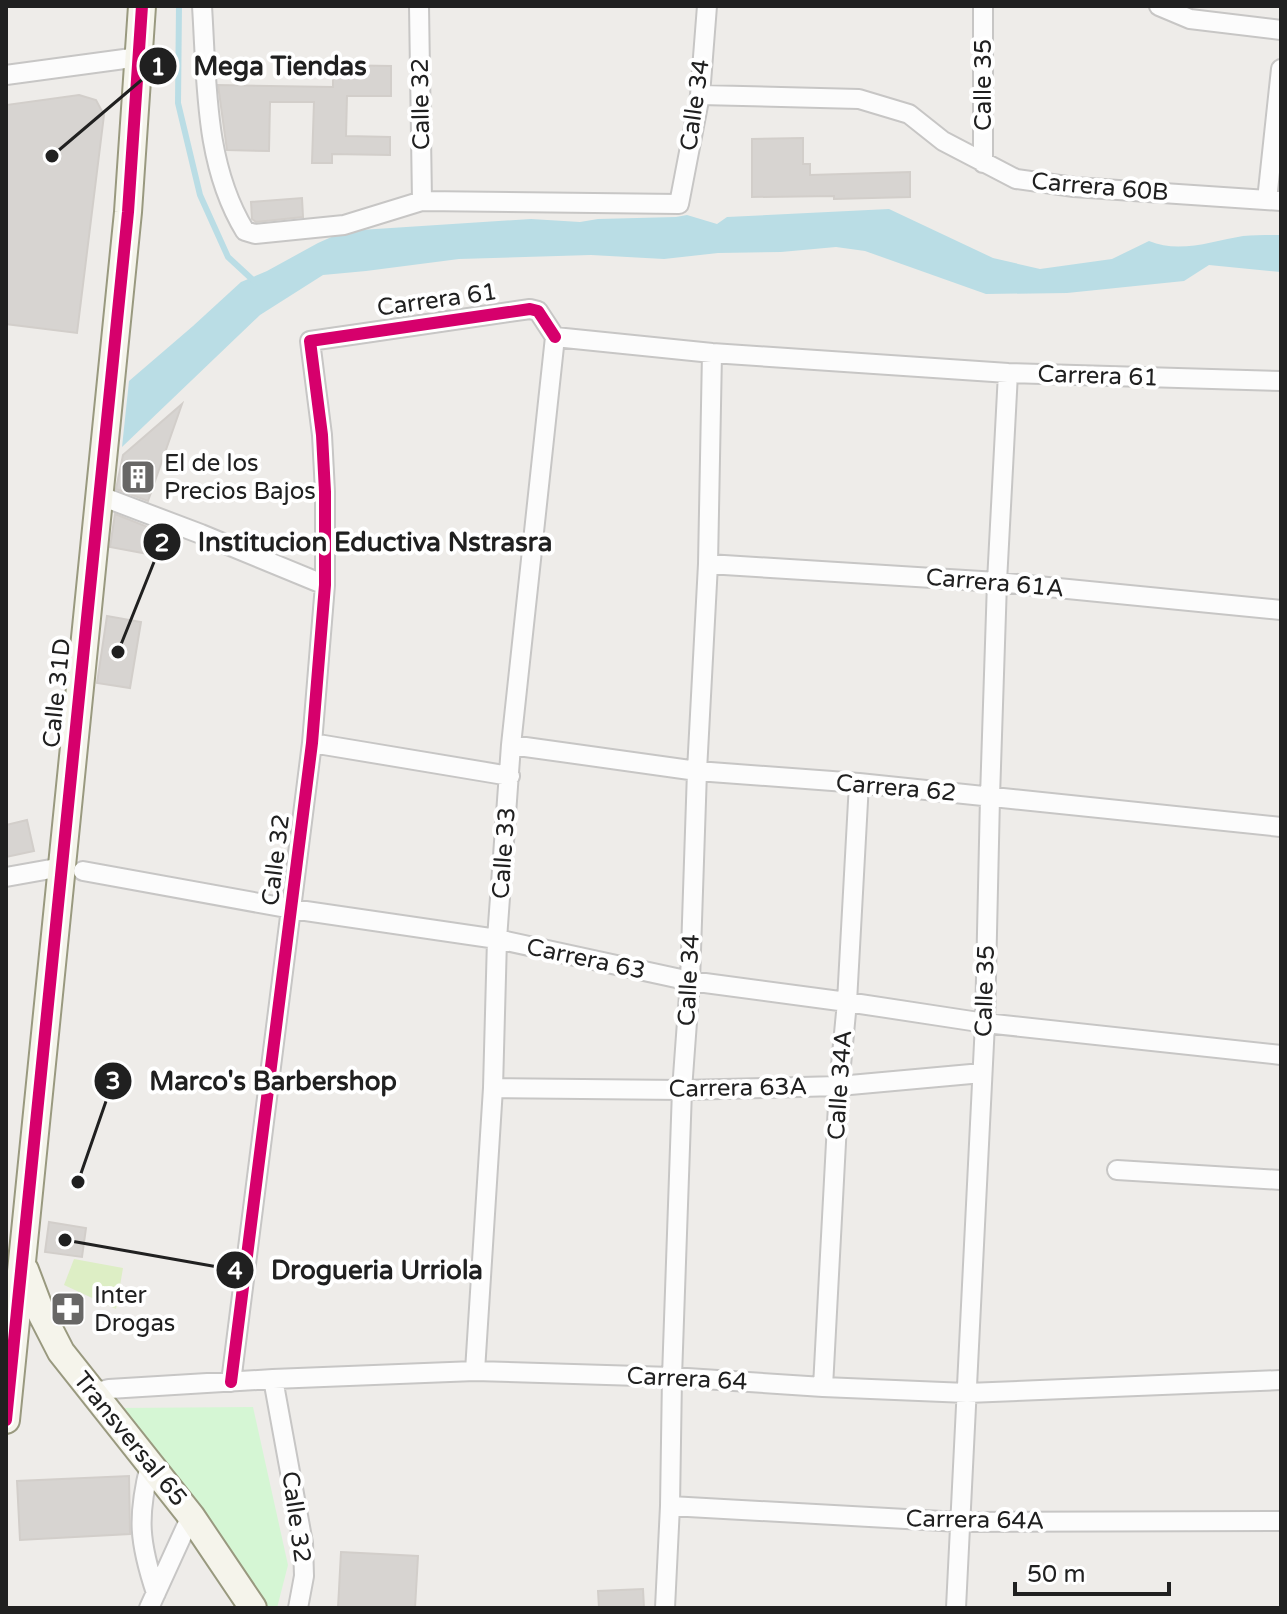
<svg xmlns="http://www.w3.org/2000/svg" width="1287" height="1614" font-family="'Varela Round',sans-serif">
	<rect width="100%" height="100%" fill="#eeece9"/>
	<path fill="#ddeec5" d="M 74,1259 L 123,1268 L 116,1309 L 64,1285 Z"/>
	<path fill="#d5f6d4" d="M 253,1407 L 288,1565 L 277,1608 L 268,1608 L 118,1408 Z"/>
	<path fill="#badde5" d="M 889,209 L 993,258 L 1040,269 L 1112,259 L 1149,241 C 1179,254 1213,241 1243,236 C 1255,235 1268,235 1281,235 L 1281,272 L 1209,265 L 1184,281 L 1067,293 L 986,294 L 865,251 L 836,247 L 781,252 L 718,253 L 664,259 L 591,255 L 459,259 L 366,271 L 323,275 L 260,315 L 122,447 L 129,381 L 193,326 L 241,282 L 267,271 L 318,243 L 345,231 L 531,219 L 580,222 L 598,219 L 676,217 L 687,215 L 717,224 L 727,217 Z"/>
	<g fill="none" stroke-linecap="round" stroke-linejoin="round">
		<path stroke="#badde5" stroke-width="6" d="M 179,6 L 178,103 L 200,195 L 228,257 L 255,282"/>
	</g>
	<path fill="#d7d4d1" stroke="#d2ceca" stroke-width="2" d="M 333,65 L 391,66 L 391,96 L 347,96 L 346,136 L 390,137 L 390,155 L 332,154 L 332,163 L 312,163 L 314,102 L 270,102 L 269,151 L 227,150 L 218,85 L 333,87 Z
		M 79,95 L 96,100 L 104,115 L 77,333 L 6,324 L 6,105 Z
		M 803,138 L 803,164 L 810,164 L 810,175 L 910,172 L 910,197 L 834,199 L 834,196 L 752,197 L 752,139 Z
		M 302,198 L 303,217 L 256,222 L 252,219 L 251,202 Z
		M 182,404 L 148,501 L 116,489 L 123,455 Z
		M 115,514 L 153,529 L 148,554 L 110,547 Z
		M 107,616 L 141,622 L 130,688 L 97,683 Z
		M 27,820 L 34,851 L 6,857 L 6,825 Z
		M 49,1222 L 86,1228 L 82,1257 L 45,1252 Z
		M 129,1476 L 130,1534 L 20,1540 L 17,1481 Z
		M 341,1552 L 418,1556 L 415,1608 L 338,1608 Z
		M 643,1589 L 644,1608 L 599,1608 L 598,1591 Z"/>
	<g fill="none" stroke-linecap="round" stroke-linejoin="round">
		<defs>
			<path id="street" d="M 202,6 C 207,82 204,164 245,231 L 255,234 L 344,225 L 422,201 L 679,204 L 700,95 L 707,6
				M 419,6 L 422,201
				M 1159,6 L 1190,19 L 1281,30
				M 6,75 L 139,57
				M 700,95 L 859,99 L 909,114 L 943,141 L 1016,179 L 1074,187 L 1281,201
				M 983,163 L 983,6
				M 1267,200 L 1281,69
				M 555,337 L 712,353 L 1008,373 L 1281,381
				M 98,495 L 201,534 L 325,585
				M 708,564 L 997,582 L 1281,610
				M 312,743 L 510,776
				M 511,745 L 697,771 L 859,783 L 1281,827
				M 83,871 L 292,909 L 497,939 L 690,981 L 847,1002 L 985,1023 L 1281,1055
				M 6,877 L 62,867
				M 493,1088 L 682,1090 L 839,1086 L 982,1073
				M 1117,1170 L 1281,1180
				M 475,1371 L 493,1088 L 497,939 L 511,745 L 555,337
				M 273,1379 L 303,1543 L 304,1576 L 298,1608
				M 231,1382 L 312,743 L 325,585 L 325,492 L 322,435 L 310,341 L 530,309 L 538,311 L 555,337
				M 823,1387 L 839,1086 L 847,1002 L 859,783
				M 93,1393 L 109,1389 L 273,1379 L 475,1371 L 672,1377 L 823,1387 L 967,1393 L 1281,1380
				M 150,1465 C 137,1517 139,1542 156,1593
				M 670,1506 L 960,1522 L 1281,1521
				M 149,1608 L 191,1516
				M 665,1608 L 670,1506 L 672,1377 L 682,1090 L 690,981 L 697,771 L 708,564 L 712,353
				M 956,1608 L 985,1023 L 990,797 L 997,582 L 1008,373"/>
			<path id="secondary" d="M 25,1270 L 42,1315 L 61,1352 L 191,1516 L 253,1608
				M 6,1420 L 128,212 L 142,6"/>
		</defs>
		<use href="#street" stroke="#c7c6c5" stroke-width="22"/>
		<use href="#secondary" stroke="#99997f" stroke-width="30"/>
		<use href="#street" stroke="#fcfcfc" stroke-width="18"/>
		<use href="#secondary" stroke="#f5f4eb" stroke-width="26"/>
		<defs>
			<path id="cycleway" d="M 231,1382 L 312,743 L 325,585 L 325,492 L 322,435 L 310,341 L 530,309 L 538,311 L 555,337
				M 6,1420 L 128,212 L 142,6"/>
		</defs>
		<use href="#cycleway" stroke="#fff" stroke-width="17"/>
		<use href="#cycleway" stroke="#d6006c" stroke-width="12"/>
	</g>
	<defs>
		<symbol id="building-square" viewBox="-11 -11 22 22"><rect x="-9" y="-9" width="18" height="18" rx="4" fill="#686766" stroke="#fff"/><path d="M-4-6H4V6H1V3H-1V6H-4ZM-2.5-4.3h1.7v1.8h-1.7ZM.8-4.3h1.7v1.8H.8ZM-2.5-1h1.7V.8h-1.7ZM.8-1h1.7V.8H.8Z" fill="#fff"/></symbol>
		<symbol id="pharmacy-square" viewBox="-11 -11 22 22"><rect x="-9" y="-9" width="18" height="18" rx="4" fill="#686766" stroke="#fff"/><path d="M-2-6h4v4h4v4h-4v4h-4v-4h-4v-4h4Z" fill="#fff"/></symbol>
	</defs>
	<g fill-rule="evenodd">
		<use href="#building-square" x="118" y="457" width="40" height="40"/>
		<use href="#pharmacy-square" x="48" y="1289" width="40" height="40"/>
	</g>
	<g text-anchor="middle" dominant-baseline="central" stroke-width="8" stroke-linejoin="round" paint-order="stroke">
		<g font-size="24" fill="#202020" stroke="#fff">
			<text transform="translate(983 85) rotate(-90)">Calle 35</text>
			<text transform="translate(421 104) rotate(-91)">Calle 32</text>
			<text transform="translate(695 105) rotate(-82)">Calle 34</text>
			<text transform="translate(1100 187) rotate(5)">Carrera 60B</text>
			<text transform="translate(437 300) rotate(-8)">Carrera 61</text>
			<text transform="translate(1098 376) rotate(2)">Carrera 61</text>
			<text transform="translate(995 583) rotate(5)">Carrera 61A</text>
			<text transform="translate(57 693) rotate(-84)">Calle 31D</text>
			<text transform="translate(896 788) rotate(5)">Carrera 62</text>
			<text transform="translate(504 853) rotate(-86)">Calle 33</text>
			<text transform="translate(276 860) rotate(-83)">Calle 32</text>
			<text transform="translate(586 959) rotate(12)">Carrera 63</text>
			<text transform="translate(689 980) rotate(-87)">Calle 34</text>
			<text transform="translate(985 991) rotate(-88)">Calle 35</text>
			<text transform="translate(840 1085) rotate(-86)">Calle 34A</text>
			<text transform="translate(738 1088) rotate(-1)">Carrera 63A</text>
			<text transform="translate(687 1379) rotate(3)">Carrera 64</text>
			<text transform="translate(130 1439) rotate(51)">Transversal 65</text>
			<text transform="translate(296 1517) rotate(82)">Calle 32</text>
			<text transform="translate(975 1520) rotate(1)">Carrera 64A</text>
		</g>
		<g font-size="24" fill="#202020" stroke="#fff" text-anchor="start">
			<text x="164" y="463">El de los<tspan x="164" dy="28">Precios Bajos</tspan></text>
			<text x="94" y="1295">Inter<tspan x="94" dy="28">Drogas</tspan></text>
		</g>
	</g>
	<path fill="none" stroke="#202020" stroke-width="3" d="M52 156L158 66M118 652L162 542M78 1182L113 1081M65 1240L235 1270"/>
	<g fill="#202020" stroke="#fff" stroke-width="3">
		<circle cx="52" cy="156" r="8"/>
		<circle cx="118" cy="652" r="8"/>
		<circle cx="78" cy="1182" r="8"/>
		<circle cx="65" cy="1240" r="8"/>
		<circle cx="158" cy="66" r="20"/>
		<circle cx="162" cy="542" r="20"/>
		<circle cx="113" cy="1081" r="20"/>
		<circle cx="235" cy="1270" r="20"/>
	</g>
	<g font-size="24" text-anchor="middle" font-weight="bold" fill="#fff">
		<text x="158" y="75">1</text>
		<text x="162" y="551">2</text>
		<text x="113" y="1089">3</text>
		<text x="235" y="1279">4</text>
	</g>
	<g font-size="26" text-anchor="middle" font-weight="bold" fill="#202020" stroke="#fff" stroke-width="8" stroke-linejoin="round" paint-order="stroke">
		<text x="280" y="75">Mega Tiendas</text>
		<text x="375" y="551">Institucion Eductiva Nstrasra</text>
		<text x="273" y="1090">Marco's Barbershop</text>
		<text x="377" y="1279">Drogueria Urriola</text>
	</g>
	<rect width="1287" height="1614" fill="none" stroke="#202020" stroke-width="16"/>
	<path d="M1015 1582v12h154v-12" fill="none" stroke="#202020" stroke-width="4"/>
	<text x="1027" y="1582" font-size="24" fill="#202020" stroke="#ffffff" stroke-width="6" paint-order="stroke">50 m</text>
</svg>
